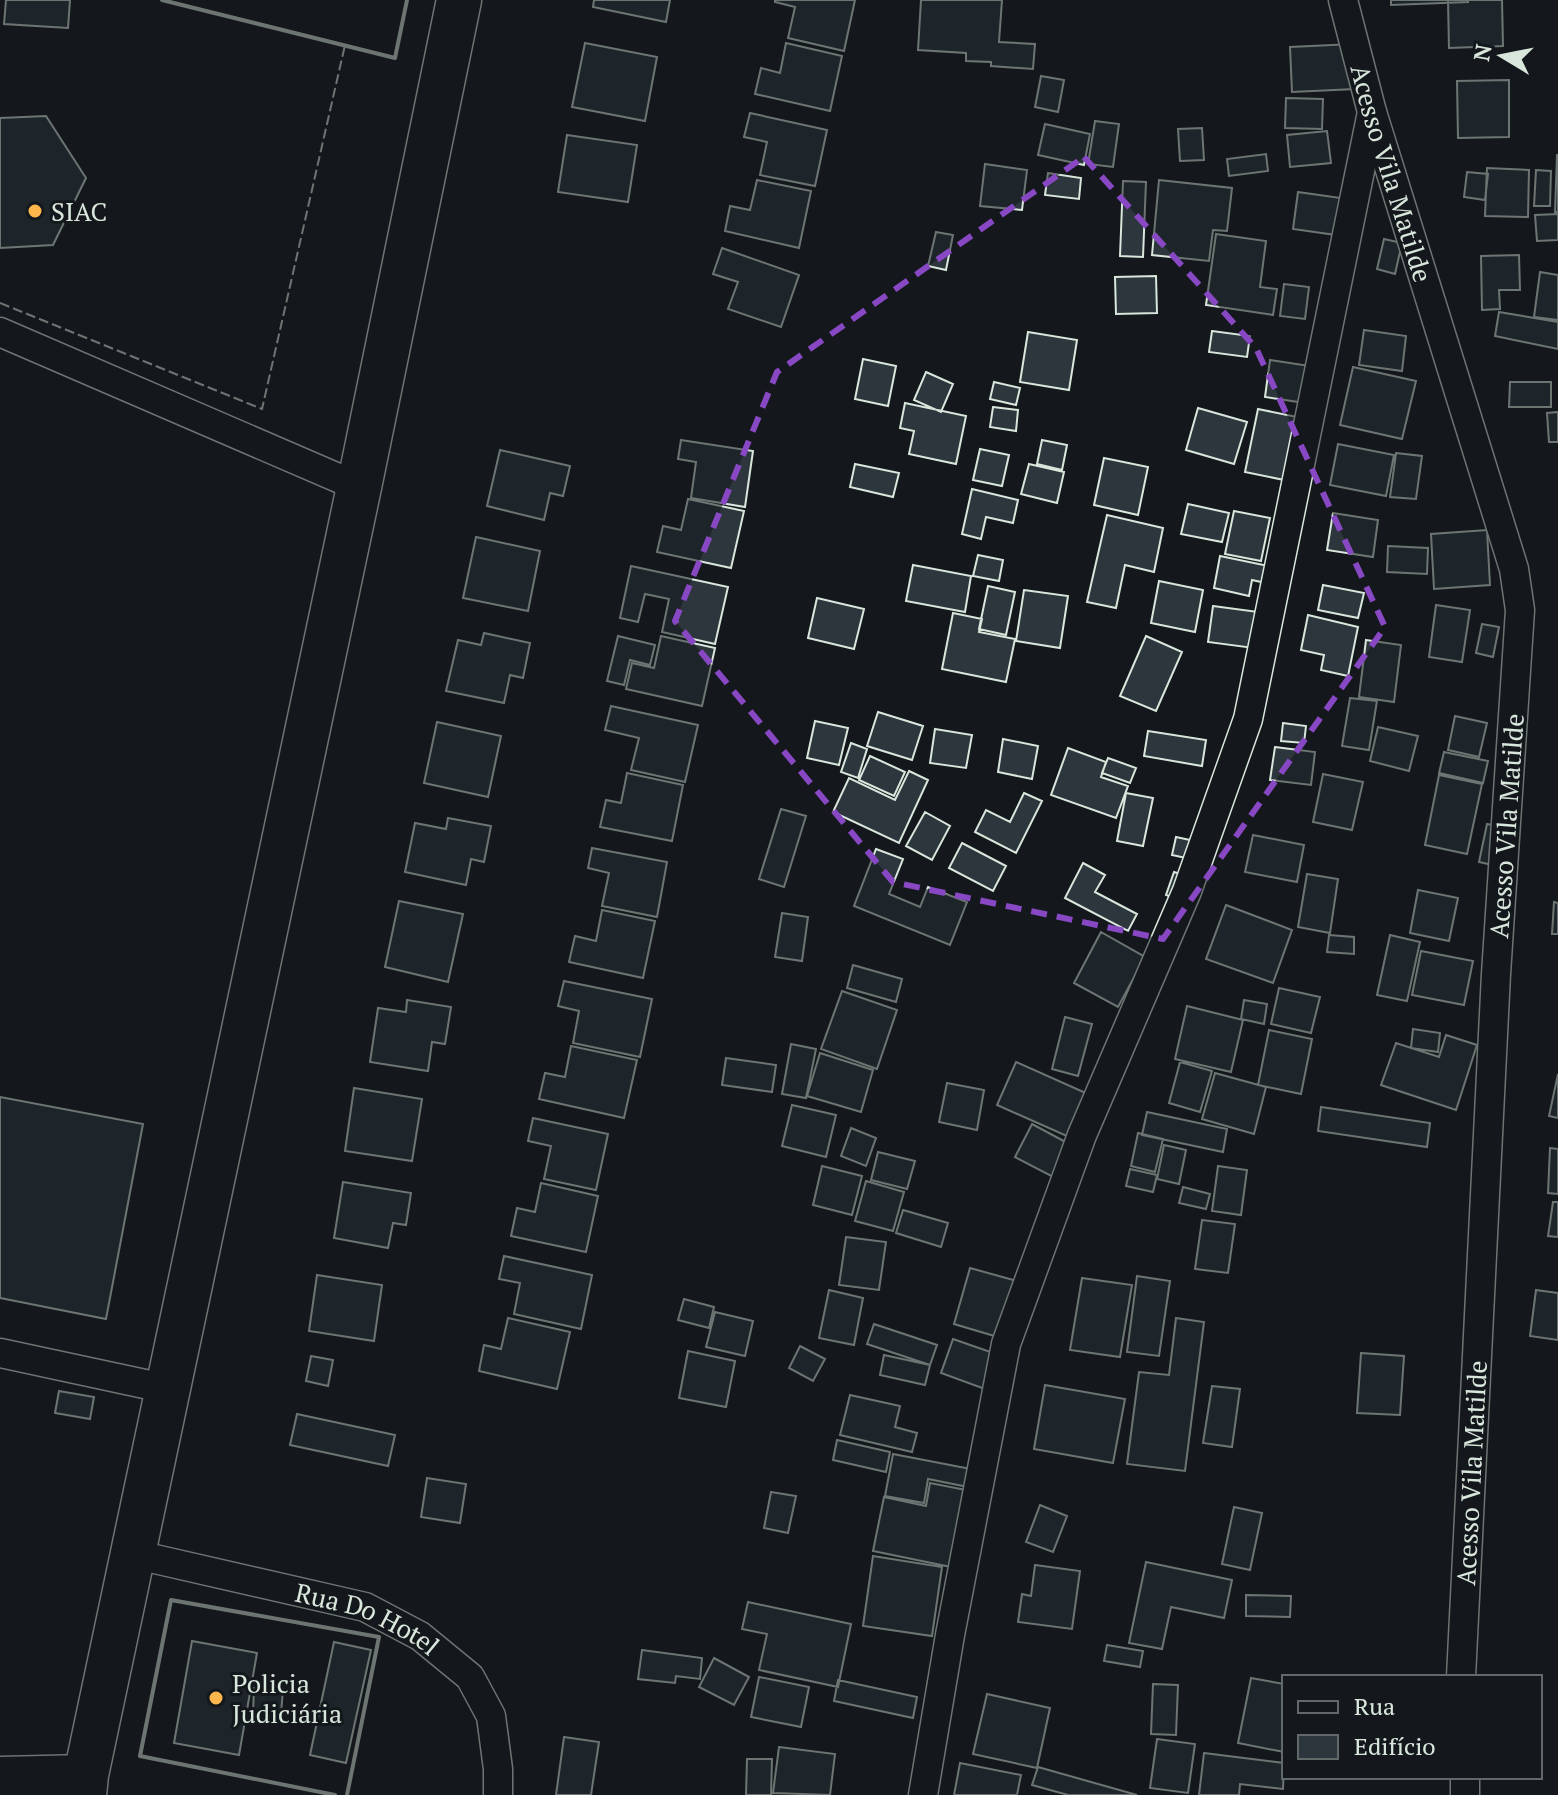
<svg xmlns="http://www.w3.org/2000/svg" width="1558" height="1795" font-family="'PT Serif',serif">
	<rect width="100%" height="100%" fill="#14181c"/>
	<path fill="#2c363c" stroke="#d8e6dc" stroke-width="2" d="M 6,0 L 70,0 L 68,28 L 4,24 Z
		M 594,0 L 670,0 L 666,22 L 593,7 Z
		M 775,0 L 855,0 L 844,51 L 788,38 L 795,7 L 775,2 Z
		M 921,0 L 1002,0 L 999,42 L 1035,44 L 1033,69 L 991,66 L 991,62 L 966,61 L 966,53 L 918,50 Z
		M 1391,0 L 1468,0 L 1468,2 L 1391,5 Z
		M 1448,0 L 1502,0 L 1503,46 L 1449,48 Z
		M 585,43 L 657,57 L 645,121 L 572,107 Z
		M 786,43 L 842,56 L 830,111 L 755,94 L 761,68 L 780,73 Z
		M 1353,44 L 1355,89 L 1292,92 L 1290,47 Z
		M 1041,76 L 1064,80 L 1058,112 L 1035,107 Z
		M 1509,80 L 1509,137 L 1458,138 L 1457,81 Z
		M 1286,98 L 1323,99 L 1322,129 L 1285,128 Z
		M 750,113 L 827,130 L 815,186 L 760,175 L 767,142 L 744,137 Z
		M 46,116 L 86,178 L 53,245 L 0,248 L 0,118 Z
		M 1095,121 L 1119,124 L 1113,167 L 1088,164 Z
		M 1045,124 L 1090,134 L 1084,165 L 1038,155 Z
		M 1202,128 L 1204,160 L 1180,161 L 1178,129 Z
		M 1327,131 L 1331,163 L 1290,167 L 1287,135 Z
		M 567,135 L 637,145 L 628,202 L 558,192 Z
		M 1266,154 L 1268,171 L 1229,176 L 1227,159 Z
		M 1557,155 L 1558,155 L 1558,212 L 1555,212 Z
		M 985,164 L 1027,170 L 1022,210 L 980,206 Z
		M 1487,168 L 1529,170 L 1528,217 L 1485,216 Z
		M 1536,170 L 1551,171 L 1550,206 L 1534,206 Z
		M 1467,172 L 1488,174 L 1485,200 L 1464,197 Z
		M 1048,173 L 1081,178 L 1079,199 L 1045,195 Z
		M 757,180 L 811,191 L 799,248 L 725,231 L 730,206 L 750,210 Z
		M 1159,180 L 1232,188 L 1227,231 L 1213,230 L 1209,261 L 1152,255 Z
		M 1123,181 L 1146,182 L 1143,257 L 1120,256 Z
		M 1298,192 L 1348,199 L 1343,236 L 1293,229 Z
		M 1558,214 L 1558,240 L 1537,241 L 1535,215 Z
		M 936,232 L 953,235 L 946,270 L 928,266 Z
		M 1216,234 L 1266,241 L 1260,287 L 1277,289 L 1273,315 L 1206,305 Z
		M 1384,239 L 1402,243 L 1395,274 L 1377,269 Z
		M 722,248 L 799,275 L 781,327 L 728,309 L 738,282 L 713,274 Z
		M 1519,255 L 1520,290 L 1499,290 L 1500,309 L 1482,310 L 1481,256 Z
		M 1540,272 L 1558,275 L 1558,320 L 1534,317 Z
		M 1156,276 L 1157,313 L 1116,314 L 1115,277 Z
		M 1284,284 L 1309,287 L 1305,319 L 1280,316 Z
		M 1499,312 L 1558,322 L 1558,349 L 1495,336 Z
		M 1364,330 L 1406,336 L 1402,371 L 1359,365 Z
		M 1212,331 L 1250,336 L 1247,357 L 1209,352 Z
		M 1028,332 L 1077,340 L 1069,390 L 1020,382 Z
		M 863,359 L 896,366 L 888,406 L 855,399 Z
		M 1270,360 L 1310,366 L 1305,403 L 1265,397 Z
		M 1353,367 L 1416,381 L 1402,439 L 1340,425 Z
		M 926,372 L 953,384 L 941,412 L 914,400 Z
		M 994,382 L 1020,388 L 1016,405 L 990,399 Z
		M 1510,382 L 1551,382 L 1551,407 L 1509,407 Z
		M 905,403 L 966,416 L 956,464 L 909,454 L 914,431 L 900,428 Z
		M 993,407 L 1018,410 L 1016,431 L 990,427 Z
		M 1198,408 L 1247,422 L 1234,464 L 1186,450 Z
		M 1258,409 L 1302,418 L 1289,481 L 1245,472 Z
		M 1558,412 L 1558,442 L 1549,442 L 1547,413 Z
		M 681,440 L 753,451 L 745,507 L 691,498 L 696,462 L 678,459 Z
		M 1042,440 L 1067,445 L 1062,470 L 1037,464 Z
		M 1338,444 L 1394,455 L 1386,496 L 1330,485 Z
		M 980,449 L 1009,455 L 1002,486 L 973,480 Z
		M 500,450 L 570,466 L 563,496 L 550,493 L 544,520 L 487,506 Z
		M 1396,453 L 1422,456 L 1416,499 L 1390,497 Z
		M 1104,458 L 1148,467 L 1138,515 L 1094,505 Z
		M 855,464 L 899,473 L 893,497 L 850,487 Z
		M 1029,464 L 1064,472 L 1057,503 L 1021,494 Z
		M 972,489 L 1018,500 L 1013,523 L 986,517 L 981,539 L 962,534 Z
		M 688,499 L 744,511 L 731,568 L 657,552 L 663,526 L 681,530 Z
		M 1188,504 L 1229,513 L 1222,542 L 1181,534 Z
		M 1234,511 L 1270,518 L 1261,561 L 1225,554 Z
		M 1333,513 L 1378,520 L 1373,557 L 1327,550 Z
		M 1107,515 L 1163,528 L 1154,572 L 1125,565 L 1116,608 L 1087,602 Z
		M 1487,530 L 1490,585 L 1434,589 L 1431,534 Z
		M 476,537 L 540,551 L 528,611 L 463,598 Z
		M 1388,546 L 1428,548 L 1427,574 L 1387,572 Z
		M 978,555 L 1003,560 L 999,581 L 973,576 Z
		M 1220,556 L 1273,567 L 1270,584 L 1252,580 L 1249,596 L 1214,588 Z
		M 913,565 L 971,576 L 965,612 L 906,601 Z
		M 631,566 L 728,587 L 715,644 L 662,632 L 669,599 L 645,594 L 638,622 L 620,618 Z
		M 1159,581 L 1203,590 L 1195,632 L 1151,623 Z
		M 1323,585 L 1364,593 L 1358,618 L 1318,610 Z
		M 988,586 L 1015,592 L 1006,635 L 979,629 Z
		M 1024,590 L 1068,596 L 1060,648 L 1016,641 Z
		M 817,598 L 864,609 L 854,649 L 808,638 Z
		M 1436,605 L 1470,610 L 1462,662 L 1429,657 Z
		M 1213,606 L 1266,613 L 1261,649 L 1208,642 Z
		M 953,613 L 982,619 L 979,632 L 1015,639 L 1006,682 L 942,669 Z
		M 1308,615 L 1358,627 L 1348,676 L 1321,670 L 1324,655 L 1301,650 Z
		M 1482,624 L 1499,627 L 1493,657 L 1476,653 Z
		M 484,633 L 530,643 L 523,678 L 510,675 L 504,703 L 446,691 L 458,640 L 481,645 Z
		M 618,636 L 655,645 L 650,665 L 630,660 L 624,685 L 607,681 Z
		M 661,636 L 715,648 L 702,706 L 626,689 L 632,663 L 654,668 Z
		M 1146,636 L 1182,652 L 1156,711 L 1120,696 Z
		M 1366,640 L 1401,645 L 1394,702 L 1359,697 Z
		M 1350,698 L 1377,701 L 1369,750 L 1342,746 Z
		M 611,706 L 698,725 L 685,782 L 631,770 L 639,738 L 605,730 Z
		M 878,712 L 923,726 L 912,760 L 867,746 Z
		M 1455,716 L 1487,723 L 1479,757 L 1448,750 Z
		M 815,721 L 848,728 L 839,765 L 807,758 Z
		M 437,722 L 501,736 L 488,797 L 424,783 Z
		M 1283,723 L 1306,726 L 1304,743 L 1281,741 Z
		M 1378,727 L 1418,736 L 1409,771 L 1370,761 Z
		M 935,729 L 972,735 L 966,768 L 930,763 Z
		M 1148,731 L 1206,740 L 1202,766 L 1144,756 Z
		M 1003,739 L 1038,746 L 1032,779 L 998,772 Z
		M 851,743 L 867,749 L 858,778 L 841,772 Z
		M 1275,747 L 1315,752 L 1311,785 L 1270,780 Z
		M 1068,748 L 1106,762 L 1101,777 L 1128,786 L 1116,818 L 1051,795 Z
		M 1444,752 L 1488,761 L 1483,783 L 1439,773 Z
		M 870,756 L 905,772 L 894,796 L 859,780 Z
		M 1108,758 L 1136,768 L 1130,783 L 1102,773 Z
		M 909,771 L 928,780 L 899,843 L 833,812 L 849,778 L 895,800 Z
		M 627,773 L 683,785 L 672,841 L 600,827 L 606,800 L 621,803 Z
		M 1323,774 L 1363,782 L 1352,830 L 1313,822 Z
		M 1439,775 L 1482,784 L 1467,854 L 1425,845 Z
		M 1024,793 L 1042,801 L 1016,853 L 975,832 L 986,810 L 1010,822 Z
		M 1126,793 L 1153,798 L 1143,846 L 1117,841 Z
		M 781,809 L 806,816 L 784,887 L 759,879 Z
		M 925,812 L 950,826 L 932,860 L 906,846 Z
		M 448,818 L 491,826 L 484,862 L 471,859 L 466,885 L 405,872 L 415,823 L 446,829 Z
		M 1487,824 L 1509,828 L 1501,867 L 1479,862 Z
		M 1253,835 L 1304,845 L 1297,882 L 1245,872 Z
		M 1176,837 L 1204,843 L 1200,861 L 1172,855 Z
		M 962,843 L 1006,866 L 993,891 L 949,868 Z
		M 592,848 L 667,862 L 657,917 L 602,906 L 609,873 L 588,868 Z
		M 876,849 L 903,859 L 889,894 L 920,907 L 928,887 L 967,902 L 950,945 L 854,906 Z
		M 1083,863 L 1105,875 L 1095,892 L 1137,914 L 1128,931 L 1065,898 Z
		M 1174,872 L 1193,878 L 1184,902 L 1166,895 Z
		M 1307,874 L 1338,879 L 1330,933 L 1298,927 Z
		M 1418,890 L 1458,898 L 1449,941 L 1410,933 Z
		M 399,901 L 463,914 L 448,982 L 385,967 Z
		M 1554,902 L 1558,903 L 1558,934 L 1552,934 Z
		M 1226,905 L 1292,930 L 1273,983 L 1206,959 Z
		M 602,910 L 655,921 L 643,978 L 569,962 L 575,936 L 596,941 Z
		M 782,913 L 808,917 L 802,961 L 775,957 Z
		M 1101,932 L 1145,957 L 1118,1007 L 1074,983 Z
		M 1329,935 L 1354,937 L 1354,954 L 1327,952 Z
		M 1390,935 L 1420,942 L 1407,1001 L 1377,995 Z
		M 1421,951 L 1473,961 L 1464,1005 L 1412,995 Z
		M 853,965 L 902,979 L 896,1002 L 847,988 Z
		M 564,981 L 652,999 L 640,1057 L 573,1043 L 579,1011 L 558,1006 Z
		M 1279,988 L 1320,997 L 1311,1033 L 1271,1024 Z
		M 842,991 L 897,1010 L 877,1069 L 821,1049 Z
		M 407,1000 L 451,1007 L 445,1044 L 432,1042 L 428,1071 L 370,1062 L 378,1008 L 406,1012 Z
		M 1244,1000 L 1267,1004 L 1264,1024 L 1241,1019 Z
		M 1187,1006 L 1243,1020 L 1231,1072 L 1175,1059 Z
		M 1065,1017 L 1092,1024 L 1078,1076 L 1052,1069 Z
		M 1413,1029 L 1440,1033 L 1438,1052 L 1411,1048 Z
		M 1269,1030 L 1312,1039 L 1301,1094 L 1258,1085 Z
		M 1446,1035 L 1477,1045 L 1456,1110 L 1381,1085 L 1396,1043 L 1439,1057 Z
		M 791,1044 L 816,1049 L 806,1098 L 782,1094 Z
		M 571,1046 L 637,1060 L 624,1118 L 539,1099 L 545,1073 L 565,1077 Z
		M 820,1053 L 873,1070 L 861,1112 L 807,1096 Z
		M 726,1058 L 776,1065 L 772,1092 L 722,1085 Z
		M 1016,1062 L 1097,1098 L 1078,1141 L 997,1105 Z
		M 1180,1062 L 1212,1071 L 1200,1112 L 1169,1103 Z
		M 1215,1073 L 1266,1087 L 1254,1134 L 1202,1119 Z
		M 1558,1074 L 1558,1118 L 1549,1116 Z
		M 947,1083 L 984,1090 L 977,1130 L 939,1122 Z
		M 354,1088 L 422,1099 L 412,1161 L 345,1151 Z
		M 0,1097 L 143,1124 L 106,1319 L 0,1298 Z
		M 792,1105 L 836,1115 L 826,1157 L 782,1146 Z
		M 1321,1107 L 1430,1123 L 1427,1147 L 1318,1131 Z
		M 1147,1112 L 1227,1129 L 1223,1152 L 1142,1135 Z
		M 533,1118 L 608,1134 L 596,1190 L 544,1179 L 551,1146 L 528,1141 Z
		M 1032,1124 L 1075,1147 L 1057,1179 L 1015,1157 Z
		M 851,1128 L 876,1138 L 866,1166 L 841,1156 Z
		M 1138,1133 L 1163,1139 L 1155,1172 L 1131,1166 Z
		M 1164,1145 L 1186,1150 L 1179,1184 L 1157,1179 Z
		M 1550,1148 L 1558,1149 L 1558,1194 L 1548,1193 Z
		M 878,1152 L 915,1161 L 907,1189 L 871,1180 Z
		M 822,1166 L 862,1176 L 852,1215 L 813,1205 Z
		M 1218,1166 L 1247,1170 L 1241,1215 L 1212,1211 Z
		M 1130,1169 L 1157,1175 L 1153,1192 L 1126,1186 Z
		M 866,1181 L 904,1192 L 893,1231 L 855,1221 Z
		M 343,1182 L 411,1193 L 406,1225 L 393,1223 L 388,1248 L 334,1238 Z
		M 541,1183 L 598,1196 L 586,1252 L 511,1236 L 517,1208 L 535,1212 Z
		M 1183,1187 L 1210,1194 L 1206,1209 L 1179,1203 Z
		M 1553,1202 L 1558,1202 L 1558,1237 L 1548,1236 Z
		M 903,1210 L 948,1223 L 941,1247 L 896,1233 Z
		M 1202,1220 L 1235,1224 L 1228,1273 L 1195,1269 Z
		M 846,1237 L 886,1242 L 879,1290 L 839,1285 Z
		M 504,1256 L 592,1275 L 581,1329 L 514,1314 L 520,1283 L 499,1279 Z
		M 970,1268 L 1017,1281 L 1001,1338 L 954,1324 Z
		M 317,1275 L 382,1285 L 374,1341 L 309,1331 Z
		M 1137,1276 L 1170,1281 L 1159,1356 L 1127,1352 Z
		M 1082,1278 L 1132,1285 L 1120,1357 L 1070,1350 Z
		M 829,1290 L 863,1298 L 854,1345 L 819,1338 Z
		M 1536,1290 L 1558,1293 L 1558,1340 L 1530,1336 Z
		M 684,1299 L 714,1307 L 709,1328 L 678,1320 Z
		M 715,1312 L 753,1321 L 745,1356 L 706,1347 Z
		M 508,1318 L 570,1332 L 557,1389 L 479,1371 L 484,1345 L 501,1349 Z
		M 1176,1318 L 1204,1322 L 1185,1471 L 1127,1464 L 1139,1372 L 1169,1375 Z
		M 874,1324 L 937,1345 L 930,1365 L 867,1344 Z
		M 953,1339 L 1005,1357 L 993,1392 L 941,1373 Z
		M 800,1346 L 825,1359 L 813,1381 L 789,1368 Z
		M 688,1351 L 735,1361 L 726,1407 L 679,1398 Z
		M 1361,1353 L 1404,1356 L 1400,1415 L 1357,1413 Z
		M 884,1355 L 930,1365 L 925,1385 L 880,1375 Z
		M 311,1356 L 333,1360 L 328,1386 L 306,1381 Z
		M 1045,1385 L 1125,1399 L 1113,1463 L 1034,1449 Z
		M 1212,1386 L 1240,1389 L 1232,1447 L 1203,1443 Z
		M 59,1391 L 94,1397 L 90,1419 L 55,1413 Z
		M 850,1395 L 900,1406 L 895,1427 L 917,1433 L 912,1452 L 840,1435 Z
		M 297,1414 L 395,1435 L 388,1466 L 290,1445 Z
		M 837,1440 L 890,1452 L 886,1472 L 833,1460 Z
		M 893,1454 L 971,1469 L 968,1487 L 928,1479 L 924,1503 L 885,1496 Z
		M 427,1478 L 466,1484 L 460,1523 L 421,1517 Z
		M 930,1483 L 966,1490 L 951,1567 L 873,1551 L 884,1497 L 926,1506 Z
		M 771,1492 L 796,1496 L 788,1533 L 764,1528 Z
		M 1040,1505 L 1067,1516 L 1053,1552 L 1026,1542 Z
		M 1234,1507 L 1262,1513 L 1250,1570 L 1222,1564 Z
		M 873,1556 L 942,1567 L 932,1636 L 863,1626 Z
		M 1146,1562 L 1232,1580 L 1224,1618 L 1171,1607 L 1162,1649 L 1129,1643 Z
		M 1035,1565 L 1080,1571 L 1072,1629 L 1018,1622 L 1022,1594 L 1031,1596 Z
		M 1246,1595 L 1291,1596 L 1290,1617 L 1246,1616 Z
		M 748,1602 L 851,1624 L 838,1687 L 759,1670 L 767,1634 L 742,1629 Z
		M 192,1641 L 257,1653 L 239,1755 L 174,1743 Z
		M 334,1642 L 371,1650 L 346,1763 L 310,1755 Z
		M 1107,1645 L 1143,1651 L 1140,1667 L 1104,1661 Z
		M 642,1650 L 702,1658 L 700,1679 L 676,1676 L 675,1683 L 638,1679 Z
		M 714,1658 L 749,1677 L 734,1705 L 699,1687 Z
		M 759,1677 L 809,1687 L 801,1727 L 751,1717 Z
		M 1251,1678 L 1284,1684 L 1284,1752 L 1238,1743 Z
		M 838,1680 L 917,1697 L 913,1718 L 834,1701 Z
		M 1153,1684 L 1178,1685 L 1176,1735 L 1151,1734 Z
		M 254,1688 L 283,1689 L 281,1714 L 253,1713 Z
		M 987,1694 L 1050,1708 L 1037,1768 L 973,1754 Z
		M 564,1737 L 599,1742 L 591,1795 L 556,1795 Z
		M 1157,1739 L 1195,1744 L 1188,1793 L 1150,1788 Z
		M 779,1747 L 835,1754 L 830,1795 L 773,1793 Z
		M 1204,1753 L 1284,1763 L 1283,1789 L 1240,1784 L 1239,1795 L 1199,1795 Z
		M 747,1759 L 772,1759 L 771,1795 L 746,1795 Z
		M 960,1763 L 1021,1775 L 1017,1795 L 954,1795 Z
		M 1038,1767 L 1137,1795 L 1068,1795 L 1032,1785 Z"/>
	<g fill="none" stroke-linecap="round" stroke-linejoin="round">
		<defs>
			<g id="street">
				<path id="s1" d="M 1343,0 L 1372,112 L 1514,569 L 1520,610 L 1496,974 L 1461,1677"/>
				<path d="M 0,332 L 359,487"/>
				<path d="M 0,1353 L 168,1389"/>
				<path id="s2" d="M 133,1554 L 365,1607 L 420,1636 L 470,1677 L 491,1716 L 498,1769 L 498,1795"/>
				<path d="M 1465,1777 L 1465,1795"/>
				<path d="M 923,1795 L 950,1635 L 1006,1344 L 1082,1135 L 1187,891 L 1248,719 L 1372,112"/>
			</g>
			<path id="secondary" d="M 0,1777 L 86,1775"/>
			<path id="primary" d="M 84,1795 L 86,1775 L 359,487 L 459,0"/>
		</defs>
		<use href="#street" stroke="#d8e6dc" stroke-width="31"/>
		<use href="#secondary" stroke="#d8e6dc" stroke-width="43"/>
		<use href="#primary" stroke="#d8e6dc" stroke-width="47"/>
		<use href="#street" stroke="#14181c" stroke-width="28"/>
		<use href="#secondary" stroke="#14181c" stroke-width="40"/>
		<use href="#primary" stroke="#14181c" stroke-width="44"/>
		<path stroke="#d8e6dc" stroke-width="2" stroke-dasharray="10 4" stroke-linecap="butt" d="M 0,303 L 262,409 L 345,45 L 162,0"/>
		<path stroke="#d8e6dc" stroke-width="4" d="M 162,0 L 395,58 L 407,0
			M 335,1795 L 140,1756 L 171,1600 L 379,1637 L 347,1795"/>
	</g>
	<path d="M0 0H1558V1795H0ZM 1084,157 L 1256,348 L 1385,627 L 1163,939 L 893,882 L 675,621 L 777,372 Z" fill="#14181c" fill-opacity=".55" fill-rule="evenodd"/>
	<path fill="none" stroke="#8948c3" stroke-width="6" stroke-dasharray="16 10" stroke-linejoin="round" d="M 1084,157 L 1256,348 L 1385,627 L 1163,939 L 893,882 L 675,621 L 777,372 Z"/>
	<g fill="#ffb74d" stroke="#14181c" stroke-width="3">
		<circle cx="35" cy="211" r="8"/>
		<circle cx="216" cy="1698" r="8"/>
	</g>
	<g text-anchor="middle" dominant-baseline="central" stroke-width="6" stroke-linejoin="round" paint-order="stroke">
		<g font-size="26" fill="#d8e6dc" stroke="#14181c">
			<text stroke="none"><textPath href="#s1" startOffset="180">Acesso Vila Matilde</textPath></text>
			<text transform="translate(1506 826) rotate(-86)">Acesso Vila Matilde</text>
			<text transform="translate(1471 1473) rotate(-87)">Acesso Vila Matilde</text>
			<text stroke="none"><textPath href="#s2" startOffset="244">Rua Do Hotel</textPath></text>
		</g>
		<g font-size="26" fill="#d8e6dc" stroke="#14181c" text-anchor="start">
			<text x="51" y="211">SIAC</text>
			<text x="232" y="1683">Policia<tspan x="232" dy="30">Judiciária</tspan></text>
		</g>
	</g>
	<rect x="1282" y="1675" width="260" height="104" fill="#14181c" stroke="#626a69" stroke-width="2"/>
	<rect x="1298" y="1701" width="40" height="12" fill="#14181c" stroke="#626a69" stroke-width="2"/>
	<text x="1354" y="1715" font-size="24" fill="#d8e6dc">Rua</text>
	<rect x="1298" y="1735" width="40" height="24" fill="#2c363c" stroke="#626a69" stroke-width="2"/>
	<text x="1354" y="1755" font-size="24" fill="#d8e6dc">Edifício</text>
	<g transform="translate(1502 56) rotate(280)" stroke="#14181c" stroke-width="6" paint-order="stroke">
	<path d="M0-6L14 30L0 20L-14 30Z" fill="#d8e6dc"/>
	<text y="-12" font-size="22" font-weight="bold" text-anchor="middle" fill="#d8e6dc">N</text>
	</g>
</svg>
